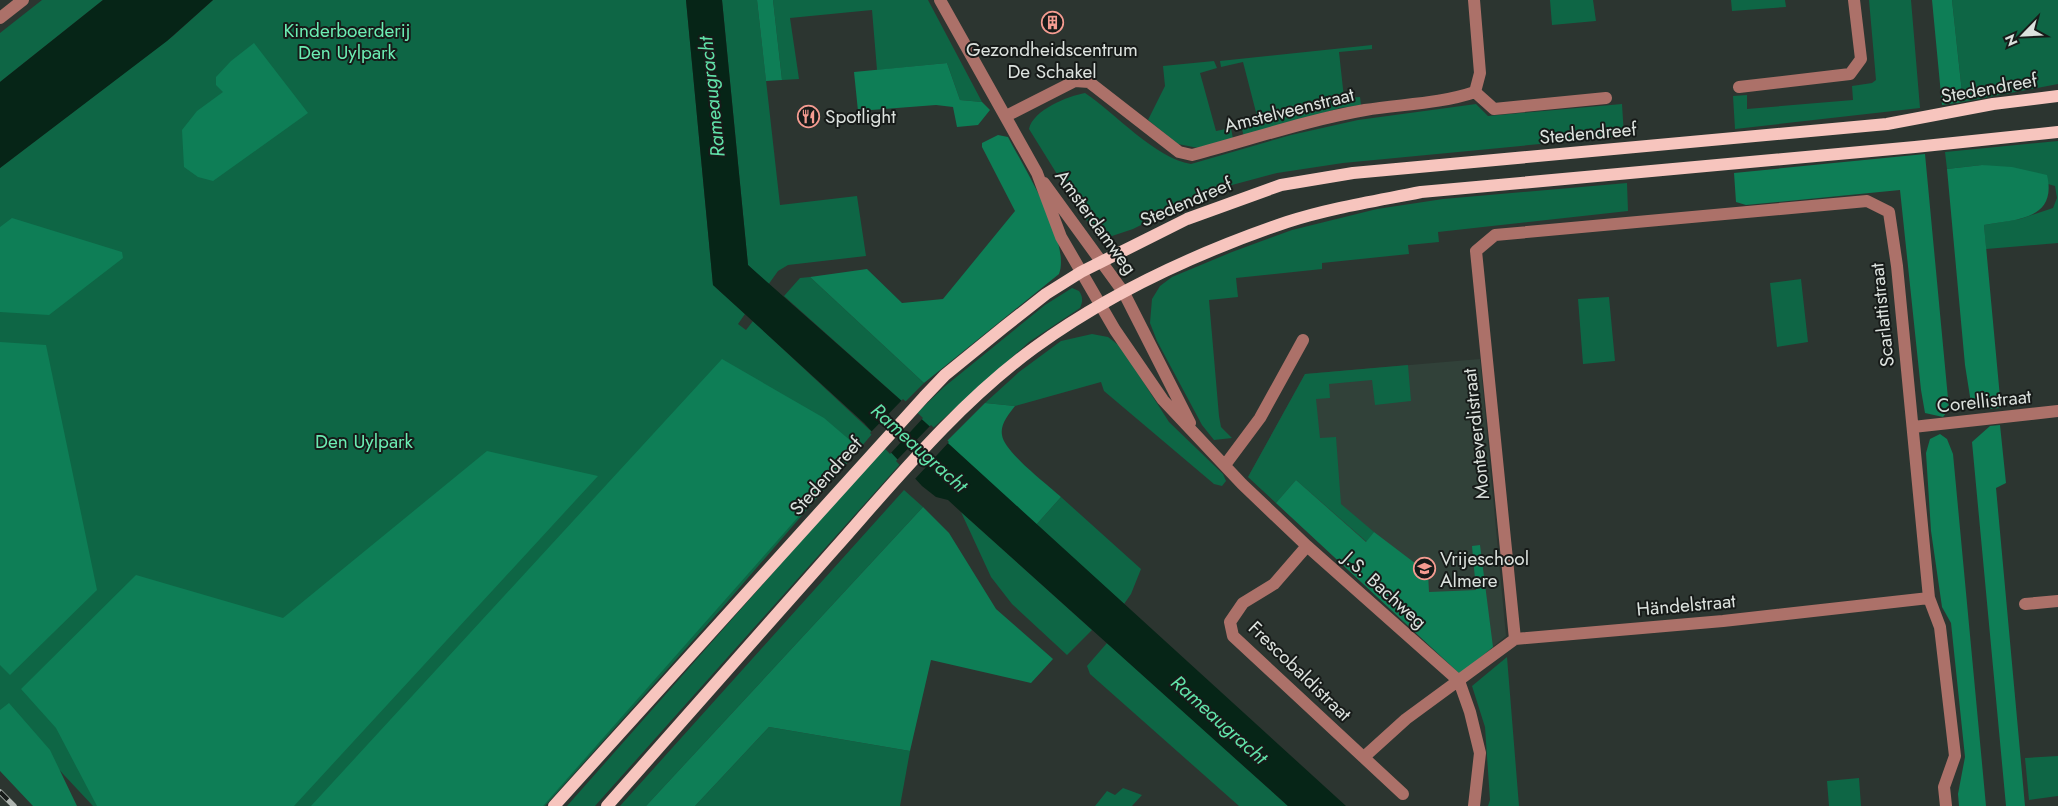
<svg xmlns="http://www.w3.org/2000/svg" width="2058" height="806" font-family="Jost,sans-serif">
	<rect width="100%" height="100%" fill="#2c3530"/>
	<path fill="#314139" d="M 1480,359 L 1506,636 L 1460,674 L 1248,477 L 1305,374 Z"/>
	<path fill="#0e6645" d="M 42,0 L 103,0 L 0,82 L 0,33 Z
		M 213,0 L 686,0 L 713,285 L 745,314 L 738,324 L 746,330 L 753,321 L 873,433 L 722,608 L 545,806 L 93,806 L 20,728 L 0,723 L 0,168 L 173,36 Z
		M 722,0 L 757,0 L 780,205 L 857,196 L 866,256 L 788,265 L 778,271 L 768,285 L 748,265 Z
		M 773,0 L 928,0 L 982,102 L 960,100 L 947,63 L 877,70 L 872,10 L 790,18 L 799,79 L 782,80 Z
		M 1550,0 L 1593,0 L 1596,21 L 1552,25 Z
		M 1731,0 L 1785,0 L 1786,7 L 1732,11 Z
		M 1869,0 L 1911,0 L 1920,108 L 1735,129 L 1733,96 L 1747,95 L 1747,109 L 1853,100 L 1852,86 L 1872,83 L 1876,80 Z
		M 1952,0 L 2058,0 L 2058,84 L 1963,102 Z
		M 1372,45 L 1372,49 L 1339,52 L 1344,98 L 1360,97 L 1361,105 L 1340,108 L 1244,137 L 1241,125 L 1258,120 L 1243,62 L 1221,67 L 1220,61 Z
		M 1214,61 L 1217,68 L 1200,73 L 1216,131 L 1231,128 L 1233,139 L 1198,148 L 1178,144 L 1148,120 L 1165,86 L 1163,66 Z
		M 1085,93 C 1115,113 1156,159 1191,164 L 1291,135 L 1358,120 L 1476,104 L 1488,116 L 1622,104 L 1624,136 L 1343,163 L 1277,173 L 1232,185 L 1173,209 L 1133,229 L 1109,237 L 1095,231 L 1083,216 L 1029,129 C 1033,110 1068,96 1085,93 Z
		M 2058,141 L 2058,243 L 1986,249 L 1984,225 L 2020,219 L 2053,208 L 2057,198 L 2055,186 L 1982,165 L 1947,169 L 1945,152 Z
		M 1627,183 L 1628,211 L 1438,232 L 1439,242 L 1408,245 L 1409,254 L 1322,263 L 1322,269 L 1236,278 L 1238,297 L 1209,300 L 1219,416 L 1221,427 L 1232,438 L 1214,440 L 1202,425 L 1157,341 L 1150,323 L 1152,299 L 1160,286 L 1172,277 L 1232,252 L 1292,230 L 1377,209 L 1443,199 Z
		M 810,277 L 924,383 L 904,403 L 784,296 L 800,278 Z
		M 1801,279 L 1808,342 L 1777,347 L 1770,283 Z
		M 1072,288 L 1079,291 C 1083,297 1083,301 1080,308 L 1029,342 L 932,429 L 916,414 L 944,387 L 1045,305 Z
		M 1609,297 L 1615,361 L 1583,364 L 1578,299 Z
		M 1092,334 L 1108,337 L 1121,347 L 1169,422 L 1223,474 L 1226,481 L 1222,486 L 1214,484 L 1104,391 L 1101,382 L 1015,406 L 985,403 L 1019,372 L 1061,341 Z
		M 1408,365 L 1411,401 L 1375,405 L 1372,380 L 1329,384 L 1330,398 L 1316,399 L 1320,438 L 1336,437 L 1341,504 L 1374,532 L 1367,542 L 1296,480 L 1276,503 L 1248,477 L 1305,374 Z
		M 885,446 L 901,463 L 595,806 L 567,806 Z
		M 904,490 L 923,507 L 646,806 L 620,806 Z
		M 1061,497 L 1141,569 L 1131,594 L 1124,604 L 1036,525 Z
		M 961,512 L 1092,630 L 1067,655 L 1012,604 L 991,577 Z
		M 1107,643 L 1288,806 L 1239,806 L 1090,674 L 1087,666 Z
		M 1507,657 L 1519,806 L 1488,806 L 1490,800 L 1485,727 L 1472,686 Z
		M 769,727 L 910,751 L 900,806 L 695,806 Z
		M 2058,756 L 2058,796 L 2029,800 L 2025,758 Z
		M 1859,778 L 1861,806 L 1829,806 L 1827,781 Z
		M 1123,788 L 1142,795 L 1132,806 L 1095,806 L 1107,791 L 1115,795 Z"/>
	<path fill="#0e7e56" d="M 757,0 L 773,0 L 782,80 L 766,81 Z
		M 1932,0 L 1952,0 L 1963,102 L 1942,105 Z
		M 254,43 L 308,113 L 213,181 L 198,177 L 184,167 L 182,130 L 197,111 L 223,92 L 216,85 L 216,77 L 231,61 Z
		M 947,63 L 960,100 L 982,102 L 990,110 L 978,125 L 957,127 L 953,107 L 936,105 L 858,111 L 854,72 Z
		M 998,135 L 1008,137 C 1024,168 1071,242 1059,274 L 924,383 L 810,277 L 867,269 L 902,303 L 943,299 L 1015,211 L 982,147 L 982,143 Z
		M 1925,154 L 1949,409 L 1943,417 L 1925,413 L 1921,390 L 1900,190 L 1746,205 L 1736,202 L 1734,173 Z
		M 1982,165 L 2012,167 L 2047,175 C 2058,222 2012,219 1984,225 L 2001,408 L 1987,409 L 1971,403 L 1965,365 L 1947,169 Z
		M 12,218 L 122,252 L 123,258 L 49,315 L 0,312 L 0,227 Z
		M 0,342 L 46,345 L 97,590 L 10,675 L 0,665 Z
		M 722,359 L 824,418 L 859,448 L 543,806 L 311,806 Z
		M 985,403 L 1015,406 C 1009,414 1000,424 1002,435 C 1004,452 1047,484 1061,497 L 1036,525 L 946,442 Z
		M 2000,425 L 2006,483 L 1996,488 L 2025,806 L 2006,806 L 1972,442 L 1990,426 Z
		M 1940,434 L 1947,439 L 1953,454 L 1986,806 L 1959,806 L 1958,794 L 1965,757 L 1951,623 L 1942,607 L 1931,531 L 1926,453 L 1930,439 Z
		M 487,451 L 598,476 L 294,806 L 97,806 L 56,728 L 21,689 L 136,575 L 283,618 Z
		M 1296,480 L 1366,542 L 1374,532 L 1428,573 L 1429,592 L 1476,590 L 1472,546 L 1480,545 L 1493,647 L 1460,674 L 1276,503 Z
		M 923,507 L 949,533 L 996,609 L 1053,659 L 1031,683 L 931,660 L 910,751 L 769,727 L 695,806 L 646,806 Z
		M 9,703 L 50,750 L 77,806 L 33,806 L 0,771 L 0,710 Z"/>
	<path fill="#062517" d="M 103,0 L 213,0 L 167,41 L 0,168 L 0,82 Z
		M 686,0 L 722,0 L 748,265 L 904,403 L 1346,806 L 1288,806 L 961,512 L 948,500 L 936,497 L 922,486 L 864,423 L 713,285 Z"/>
	<path fill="#2c3530" d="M 903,399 L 923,418 L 890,454 L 870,433 Z
		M 931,425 L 949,442 L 914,480 L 896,461 Z"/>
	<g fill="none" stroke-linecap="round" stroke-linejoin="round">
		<path stroke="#ac7169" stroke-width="12" d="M 940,0 L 1037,173 L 1061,237 L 1115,330 L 1163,400 L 1242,484 L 1307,546 L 1459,681 L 1470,712 L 1480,753 L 1474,806
			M 1474,0 L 1480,73 L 1475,92
			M 0,18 L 23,0
			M 1739,87 L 1850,74 L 1861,59 L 1854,0
			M 1475,92 L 1494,109 L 1606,98
			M 1006,116 L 1075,81 L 1089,82 L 1179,152 L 1192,155 C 1249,140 1307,120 1365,110 C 1402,104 1439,104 1475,92
			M 1044,183 L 1124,293 L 1190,423
			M 1913,427 L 2058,411
			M 1225,465 L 1260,418 L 1303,340
			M 1307,546 L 1274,584 L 1243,603 L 1230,622 L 1233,636 L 1403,794
			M 2025,604 L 2058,601
			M 1515,639 L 1476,251 L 1495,235 L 1867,201 L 1889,212 L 1897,266 L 1929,598 L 1940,627 L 1955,756 L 1944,787 L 1946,806
			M 1364,757 L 1406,719 L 1515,639 L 1723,621 L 1929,598"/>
		<path stroke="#f7c5be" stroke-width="12" d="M 554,806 L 924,397 L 945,375 L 1004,327 L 1046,294 L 1081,272 L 1187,219 L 1281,185 L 1353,173 L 1887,124 L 1993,104 L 2058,96
			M 607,806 C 684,719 760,632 837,546 C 898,477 959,403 1034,348 C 1109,293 1199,252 1287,222 C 1330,208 1376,201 1421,192 L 1915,147 L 2058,132"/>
		<defs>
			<path id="rail" d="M 0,792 L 14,806"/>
		</defs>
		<use href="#rail" stroke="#aeb5b0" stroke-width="5.5"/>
		<use href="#rail" stroke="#171b19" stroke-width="4" stroke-dasharray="11" stroke-linecap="butt"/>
	</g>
	<defs>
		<symbol id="building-ring" viewBox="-11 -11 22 22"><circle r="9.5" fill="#171b19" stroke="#f59c91" stroke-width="1.5"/><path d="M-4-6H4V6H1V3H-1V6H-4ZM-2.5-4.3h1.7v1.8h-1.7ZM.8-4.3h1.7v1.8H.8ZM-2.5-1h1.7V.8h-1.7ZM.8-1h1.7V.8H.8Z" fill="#f59c91"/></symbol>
		<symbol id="restaurant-ring" viewBox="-11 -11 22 22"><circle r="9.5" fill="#171b19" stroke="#f59c91" stroke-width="1.5"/><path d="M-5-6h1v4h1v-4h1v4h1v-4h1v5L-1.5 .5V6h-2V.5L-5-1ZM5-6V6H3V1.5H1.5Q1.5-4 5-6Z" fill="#f59c91"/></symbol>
		<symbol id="school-ring" viewBox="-11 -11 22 22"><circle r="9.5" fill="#171b19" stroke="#f59c91" stroke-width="1.5"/><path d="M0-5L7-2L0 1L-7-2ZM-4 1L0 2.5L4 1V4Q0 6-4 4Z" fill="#f59c91"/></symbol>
	</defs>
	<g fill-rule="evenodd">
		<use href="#building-ring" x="1040" y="10" width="25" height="25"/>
		<use href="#restaurant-ring" x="796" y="104" width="25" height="25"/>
		<use href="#school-ring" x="1412" y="556" width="25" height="25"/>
	</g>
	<g text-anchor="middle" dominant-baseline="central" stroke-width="4" stroke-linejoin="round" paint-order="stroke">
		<g font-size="19" fill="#6cedb3" stroke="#171b19">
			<text x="347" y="30">Kinderboerderij<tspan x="347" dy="22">Den Uylpark</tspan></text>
			<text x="364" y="441">Den Uylpark</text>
		</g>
		<g font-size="19" fill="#dce2de" stroke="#171b19" text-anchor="start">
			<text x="1052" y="49" text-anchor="middle">Gezondheidscentrum<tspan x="1052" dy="22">De Schakel</tspan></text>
			<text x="825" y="116">Spotlight</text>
			<text x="1440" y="558">Vrijeschool<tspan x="1440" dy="22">Almere</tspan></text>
		</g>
		<g font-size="19" fill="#dce2de" stroke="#171b19">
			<text transform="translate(1989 88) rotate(-10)">Stedendreef</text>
			<text transform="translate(1289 110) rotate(-14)">Amstelveenstraat</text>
			<text transform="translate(1588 133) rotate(-5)">Stedendreef</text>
			<text transform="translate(1186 202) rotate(-23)">Stedendreef</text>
			<text transform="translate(1096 222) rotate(54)">Amsterdamweg</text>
			<text transform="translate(1882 315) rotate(-96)">Scarlattistraat</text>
			<text transform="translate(1984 401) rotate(-6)">Corellistraat</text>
			<text transform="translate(1476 434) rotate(-96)">Monteverdistraat</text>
			<text transform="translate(826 476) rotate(-48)">Stedendreef</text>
			<text transform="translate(1385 590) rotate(42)">J.S. Bachweg</text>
			<text transform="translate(1686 605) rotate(-5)">Händelstraat</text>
			<text transform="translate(1300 671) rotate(44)">Frescobaldistraat</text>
		</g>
		<g font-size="20" font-style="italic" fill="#61e2a9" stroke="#171b19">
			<text transform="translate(712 97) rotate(-96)">Rameaugracht</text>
			<text transform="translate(919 448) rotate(42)">Rameaugracht</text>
			<text transform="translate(1219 720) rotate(42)">Rameaugracht</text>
		</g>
	</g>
	<g transform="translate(2023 35) rotate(246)" stroke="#171b19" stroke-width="4" paint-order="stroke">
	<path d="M0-4L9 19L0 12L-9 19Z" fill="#dce2de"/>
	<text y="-8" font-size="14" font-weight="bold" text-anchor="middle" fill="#dce2de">N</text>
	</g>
</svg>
